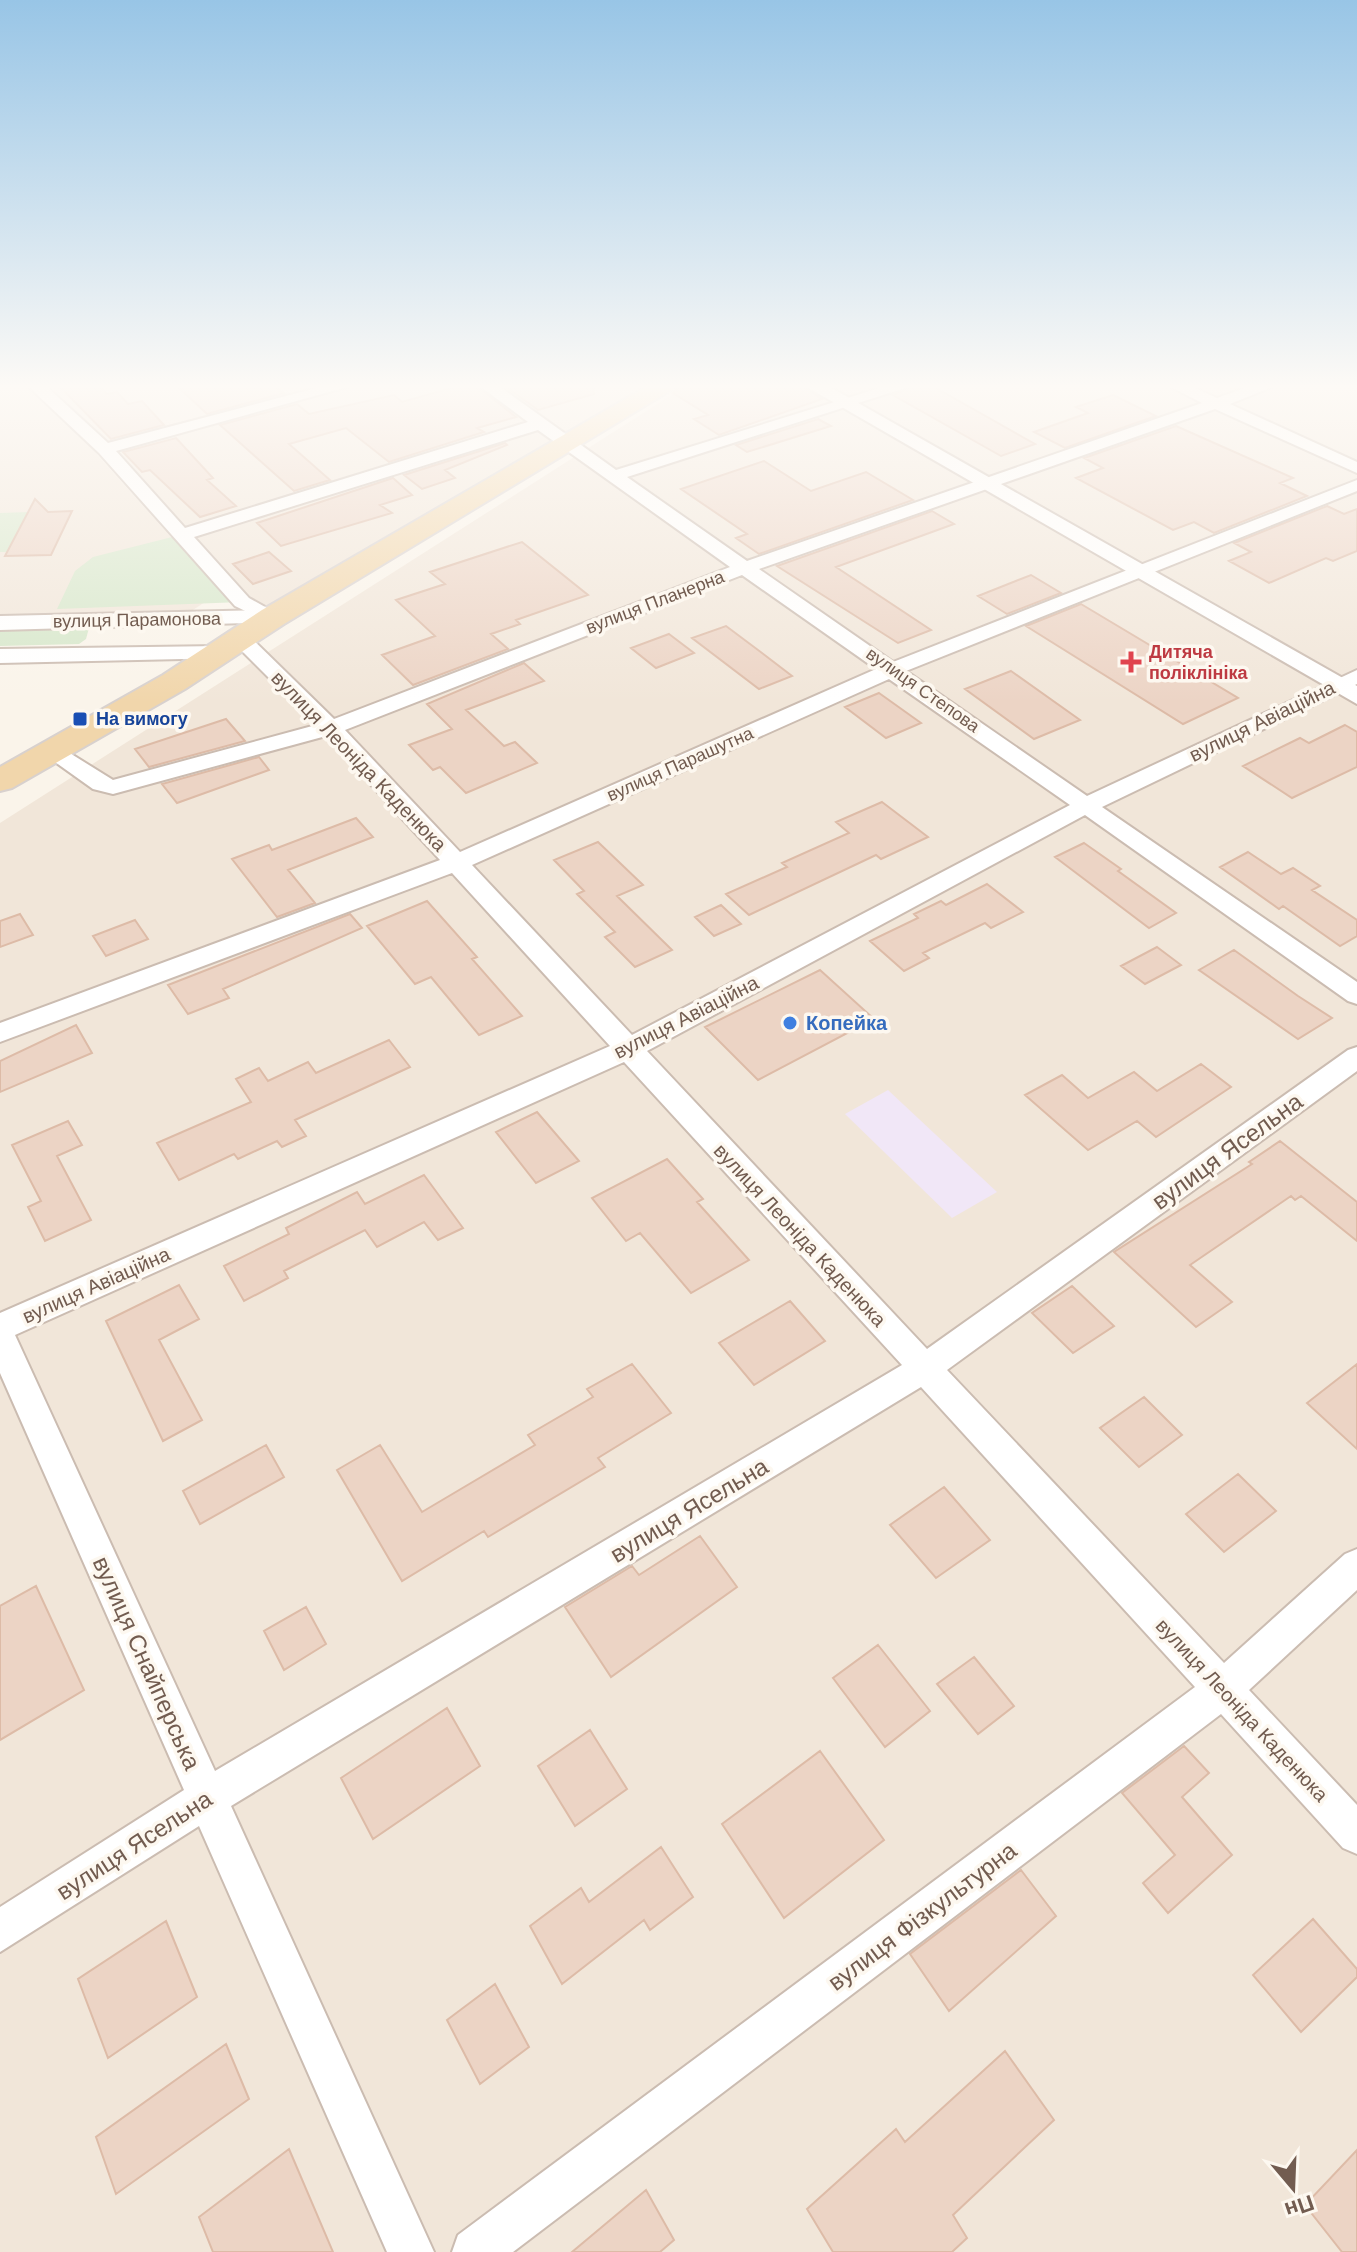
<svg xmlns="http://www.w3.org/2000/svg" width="1357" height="2252" font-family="Helvetica,sans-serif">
	<rect width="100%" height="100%" fill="#faf4ea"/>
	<path fill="#f1e6d9" d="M 26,387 L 94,451 L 220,592 L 190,612 L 0,616 L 0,388 Z
		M 47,387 L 645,387 L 298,597 L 275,606 L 256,605 L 139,477 Z
		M 684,387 L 1357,387 L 1357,2252 L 0,2252 L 0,823 Z"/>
	<path fill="#f1e7f7" d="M 888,1090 L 997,1192 L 952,1218 L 845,1114 Z"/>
	<path fill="#d6e7ca" d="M 28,512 L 7,552 L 0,552 L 0,513 Z
		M 184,534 L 242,602 L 57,609 L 75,571 L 93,557 Z
		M 89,628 L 86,639 L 79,644 L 0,646 L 0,629 Z"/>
	<path fill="#ecd4c5" stroke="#ddbba7" stroke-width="2" d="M 60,387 L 100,387 L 107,394 L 117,392 L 128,404 L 142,401 L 164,425 L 111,439 Z
		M 178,387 L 276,387 L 284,393 L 207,414 Z
		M 455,387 L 478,387 L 516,417 L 477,428 L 484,432 L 389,462 L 346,428 L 289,444 L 330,480 L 294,491 L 220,425 L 297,404 L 309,414 L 394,395 L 402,402 Z
		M 506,387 L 593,387 L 594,394 L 538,410 Z
		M 679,387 L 804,387 L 822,399 L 719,435 L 694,419 L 708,415 L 673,393 Z
		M 911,387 L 934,387 L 1035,444 L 1001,456 L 893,395 Z
		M 1113,395 L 1156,416 L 1065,448 L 1034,432 L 1088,413 L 1076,407 Z
		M 818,419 L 831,426 L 747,452 L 736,445 Z
		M 1176,426 L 1293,478 L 1280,483 L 1307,496 L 1214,533 L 1194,522 L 1173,530 L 1076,478 L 1103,468 L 1084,458 Z
		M 176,438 L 213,478 L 207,480 L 236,506 L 200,517 L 150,470 L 142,472 L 123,452 Z
		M 505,443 L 507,445 L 445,470 L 455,478 L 422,489 L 404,475 Z
		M 764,461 L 811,491 L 866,472 L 913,500 L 759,554 L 736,538 L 747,534 L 681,489 Z
		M 393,478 L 412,495 L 380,505 L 392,513 L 281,546 L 257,523 Z
		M 35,499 L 48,512 L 72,511 L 51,555 L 5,556 Z
		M 1327,506 L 1344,514 L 1357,509 L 1357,551 L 1333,561 L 1326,558 L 1269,583 L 1229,561 L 1251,552 L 1234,543 Z
		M 932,511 L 954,524 L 836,567 L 931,630 L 898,643 L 777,566 Z
		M 522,542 L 588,595 L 516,620 L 520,624 L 491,634 L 508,649 L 413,685 L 382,655 L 435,636 L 396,600 L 445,584 L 430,572 Z
		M 269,552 L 291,571 L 253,584 L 233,564 Z
		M 1031,575 L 1061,593 L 1007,614 L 978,596 Z
		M 1081,604 L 1238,698 L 1183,724 L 1026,626 Z
		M 726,626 L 762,653 L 792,676 L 759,689 L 692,638 Z
		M 669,634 L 694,653 L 656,668 L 631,648 Z
		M 524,663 L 544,681 L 466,710 L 504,746 L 515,742 L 537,763 L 466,793 L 440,767 L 433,770 L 409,745 L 452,729 L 427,704 Z
		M 1011,671 L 1080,720 L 1034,739 L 965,689 Z
		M 879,693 L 921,723 L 886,738 L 845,707 Z
		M 226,719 L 245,741 L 149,767 L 135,749 Z
		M 1345,725 L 1357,732 L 1357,767 L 1292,798 L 1243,766 L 1300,738 L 1309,743 Z
		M 259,757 L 269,770 L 177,803 L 162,784 Z
		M 882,802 L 928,837 L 881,859 L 876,855 L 749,915 L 726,894 L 787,867 L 782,863 L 849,833 L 836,822 Z
		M 356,818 L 373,837 L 288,870 L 315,903 L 277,917 L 232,859 L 269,845 L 272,850 Z
		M 598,842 L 643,885 L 617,896 L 672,950 L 635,967 L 605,937 L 615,932 L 577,894 L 584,891 L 554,860 Z
		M 1084,843 L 1121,869 L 1118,871 L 1176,913 L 1149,928 L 1055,857 Z
		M 1248,852 L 1281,874 L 1293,868 L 1320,886 L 1312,890 L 1357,920 L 1357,936 L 1340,946 L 1283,906 L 1279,909 L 1220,867 Z
		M 987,884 L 1023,912 L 991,928 L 985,923 L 923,953 L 929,958 L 904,971 L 870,941 L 918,918 L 914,914 L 941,901 L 946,905 Z
		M 427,901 L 477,957 L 472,959 L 522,1016 L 479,1035 L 431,977 L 415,984 L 367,926 Z
		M 721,905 L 741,924 L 714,936 L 695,917 Z
		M 20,914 L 33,935 L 0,947 L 0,921 Z
		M 350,914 L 362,928 L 223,989 L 229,998 L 188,1014 L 168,985 Z
		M 135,920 L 148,939 L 106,956 L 93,936 Z
		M 1157,947 L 1181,965 L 1145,984 L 1121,966 Z
		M 1234,950 L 1298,996 L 1332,1018 L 1298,1039 L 1199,970 Z
		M 820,970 L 874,1019 L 758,1080 L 705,1027 Z
		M 76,1025 L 92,1053 L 0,1092 L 0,1061 Z
		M 389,1040 L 410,1067 L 295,1120 L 306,1136 L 282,1147 L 277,1141 L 238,1159 L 234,1154 L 179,1180 L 157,1143 L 251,1102 L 236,1079 L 259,1068 L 268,1081 L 308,1062 L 316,1073 Z
		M 1201,1064 L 1231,1087 L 1156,1137 L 1137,1121 L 1088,1150 L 1025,1095 L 1062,1075 L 1088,1098 L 1134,1072 L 1157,1091 Z
		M 537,1112 L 579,1161 L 536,1183 L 496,1132 Z
		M 68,1121 L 82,1145 L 57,1156 L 91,1220 L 45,1241 L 28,1207 L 41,1201 L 12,1145 Z
		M 1280,1141 L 1357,1202 L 1357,1241 L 1301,1196 L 1295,1200 L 1291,1196 L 1190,1265 L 1232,1302 L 1196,1327 L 1114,1252 L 1252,1164 L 1249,1162 Z
		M 667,1159 L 703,1199 L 697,1202 L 749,1260 L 691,1293 L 640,1233 L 626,1241 L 592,1198 Z
		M 424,1175 L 463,1228 L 438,1240 L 424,1222 L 377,1247 L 365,1230 L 284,1271 L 288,1278 L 244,1301 L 224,1266 L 289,1234 L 286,1228 L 357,1192 L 365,1204 Z
		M 179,1285 L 199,1319 L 159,1340 L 202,1420 L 163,1441 L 106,1321 Z
		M 1072,1286 L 1114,1326 L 1073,1353 L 1032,1313 Z
		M 790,1301 L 825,1341 L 754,1385 L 719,1343 Z
		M 632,1364 L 671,1413 L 598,1458 L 605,1467 L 488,1537 L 484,1531 L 402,1581 L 337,1470 L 380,1445 L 422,1512 L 535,1445 L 528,1435 L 593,1397 L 587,1389 Z
		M 1357,1364 L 1357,1449 L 1307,1403 Z
		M 1144,1397 L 1182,1435 L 1139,1467 L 1100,1428 Z
		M 266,1445 L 284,1477 L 200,1524 L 183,1491 Z
		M 1238,1474 L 1276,1511 L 1224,1552 L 1186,1514 Z
		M 944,1487 L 990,1540 L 936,1578 L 890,1525 Z
		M 700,1536 L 737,1587 L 611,1677 L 565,1607 L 632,1566 L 639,1575 Z
		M 36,1586 L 84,1690 L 0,1740 L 0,1606 Z
		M 306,1607 L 326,1644 L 284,1670 L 264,1631 Z
		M 878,1645 L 930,1711 L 885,1747 L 833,1678 Z
		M 974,1657 L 1014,1706 L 978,1734 L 937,1684 Z
		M 447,1708 L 480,1766 L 373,1839 L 341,1778 Z
		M 590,1730 L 627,1789 L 575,1826 L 538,1766 Z
		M 1184,1746 L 1209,1773 L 1182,1797 L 1232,1855 L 1168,1913 L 1143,1883 L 1175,1855 L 1122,1793 Z
		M 820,1751 L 884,1840 L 784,1918 L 722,1824 Z
		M 661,1847 L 693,1897 L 650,1930 L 644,1920 L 562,1984 L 530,1926 L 581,1888 L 589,1902 Z
		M 1021,1870 L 1056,1916 L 949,2011 L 910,1954 Z
		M 1313,1919 L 1357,1969 L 1357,1977 L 1301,2032 L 1253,1975 Z
		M 166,1921 L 197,1997 L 108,2058 L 78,1979 Z
		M 495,1984 L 529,2047 L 480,2084 L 447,2020 Z
		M 226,2044 L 249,2099 L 116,2194 L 96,2137 Z
		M 1005,2051 L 1054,2120 L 953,2215 L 967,2238 L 952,2252 L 833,2252 L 807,2209 L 896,2129 L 905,2142 Z
		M 289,2149 L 333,2252 L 213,2252 L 199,2217 Z
		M 1357,2150 L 1357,2252 L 1342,2252 L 1305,2205 Z
		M 646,2190 L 674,2240 L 660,2252 L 572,2252 Z"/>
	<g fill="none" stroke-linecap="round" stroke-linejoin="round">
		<defs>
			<path id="minor" d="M 29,387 L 47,387 L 108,443 L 320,387 L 347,387 L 116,451 L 185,528 L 528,422 L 481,387 L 500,387 L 616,470 L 883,387 L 908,387 L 627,477 L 747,561 L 1202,403 L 1171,387 L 1193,387 L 1217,398 L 1248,387 L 1272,387 L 1230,404 L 1357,462 L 1357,473 L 1215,409 L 759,569 L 893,662 L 1357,480 L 1357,491 L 906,671 L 1087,796 L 1357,670 L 1357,684 L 1102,807 L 1357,982 L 1357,1004 L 1348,1001 L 1085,815 L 647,1051 L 927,1349 L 1348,1050 L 1357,1047 L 1357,1071 L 947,1370 L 1224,1663 L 1345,1554 L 1357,1549 L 1357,1590 L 1249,1690 L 1357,1805 L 1357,1854 L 1343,1848 L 1221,1714 L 513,2252 L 452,2252 L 458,2235 L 1195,1687 L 921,1387 L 231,1806 L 434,2252 L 387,2252 L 199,1826 L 0,1952 L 0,1907 L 184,1790 L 0,1373 L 0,1313 L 610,1046 L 452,873 L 0,1042 L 0,1023 L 440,860 L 326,736 L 113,794 L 93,789 L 41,752 L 52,745 L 60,747 L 113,780 L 316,725 L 234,643 L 231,639 L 234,635 L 248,635 L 334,719 L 730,567 L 538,430 L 194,537 L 249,598 L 283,617 L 280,621 L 266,621 L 235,606 L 99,453 ZM 742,575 L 876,669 L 460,852 L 345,730 ZM 889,679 L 1070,805 L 632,1035 L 472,865 ZM 624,1062 L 902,1365 L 215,1771 L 15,1335 Z"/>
			<path id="tertiary" d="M 807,387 L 830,387 L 1357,686 L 1357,704 Z
				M 273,610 L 285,617 L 281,622 L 0,630 L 0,616 Z
				M 220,646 L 232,653 L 229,658 L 0,663 L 0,649 Z"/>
			<path id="primary" d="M 646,387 L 676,387 L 284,624 L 185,689 L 12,788 L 0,791 L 0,767 L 163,675 L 262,610 Z"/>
		</defs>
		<use href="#minor" stroke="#cbbcb1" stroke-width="4"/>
		<use href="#tertiary" stroke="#cbbcb1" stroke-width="4"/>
		<use href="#primary" stroke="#d8d1ce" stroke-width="4"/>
		<use href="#minor" fill="#fff" fill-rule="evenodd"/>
		<use href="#tertiary" fill="#fff" fill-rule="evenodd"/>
		<use href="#primary" fill="#f1d6ab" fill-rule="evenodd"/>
	</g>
	<linearGradient id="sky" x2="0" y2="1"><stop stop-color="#98c5e6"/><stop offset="0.55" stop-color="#fdfaf6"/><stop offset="1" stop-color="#fdfaf6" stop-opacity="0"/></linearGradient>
	<rect width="1357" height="703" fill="url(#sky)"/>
	<path fill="#e0444e" stroke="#fdf8f0" stroke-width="3" d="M1127 650h8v8h8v8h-8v8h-8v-8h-8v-8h8z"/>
	<rect fill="#1a4fb4" stroke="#fdf8f0" stroke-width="3" x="72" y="711" width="16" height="16" rx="4"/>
	<circle fill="#3f7fe0" stroke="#fdf8f0" stroke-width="3" cx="790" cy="1023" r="8"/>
	<g text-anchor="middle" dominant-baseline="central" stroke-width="7" stroke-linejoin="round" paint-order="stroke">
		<g font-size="18" fill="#725c50" stroke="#fdf8f0">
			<text transform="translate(655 602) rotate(-21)">вулиця Планерна</text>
			<text transform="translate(137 620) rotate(-1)">вулиця Парамонова</text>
			<text transform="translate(923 690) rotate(35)">вулиця Степова</text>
			<text transform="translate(680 764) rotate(-24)">вулиця Парашутна</text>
		</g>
		<g font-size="18" font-weight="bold" fill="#be3a42" stroke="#fdf8f0" text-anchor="start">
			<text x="1149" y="652">Дитяча<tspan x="1149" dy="21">поліклініка</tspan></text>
		</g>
		<g font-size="18" font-weight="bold" fill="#164399" stroke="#fdf8f0" text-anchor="start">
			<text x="96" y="719">На вимогу</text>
		</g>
		<g font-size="20" fill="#725c50" stroke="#fdf8f0">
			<text transform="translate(1262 721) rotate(-26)">вулиця Авіаційна</text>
			<text transform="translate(359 761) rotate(46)">вулиця Леоніда Каденюка</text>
			<text transform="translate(686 1017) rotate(-27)">вулиця Авіаційна</text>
			<text transform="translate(800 1235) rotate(47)">вулиця Леоніда Каденюка</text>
			<text transform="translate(96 1285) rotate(-24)">вулиця Авіаційна</text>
			<text transform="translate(1242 1710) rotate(47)">вулиця Леоніда Каденюка</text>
		</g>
		<g font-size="20" font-weight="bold" fill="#366cbe" stroke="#fdf8f0" text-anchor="start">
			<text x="806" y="1023">Копейка</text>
		</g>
		<g font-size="24" fill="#725c50" stroke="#fdf8f0">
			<text transform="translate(1227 1151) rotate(-36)">вулиця Ясельна</text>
			<text transform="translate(689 1510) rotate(-31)">вулиця Ясельна</text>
			<text transform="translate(147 1663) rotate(66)">вулиця Снайперська</text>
			<text transform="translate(134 1845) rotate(-33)">вулиця Ясельна</text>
			<text transform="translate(922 1916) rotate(-37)">вулиця Фізкультурна</text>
		</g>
	</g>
	<g transform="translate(1293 2188) rotate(161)" stroke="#fdf8f0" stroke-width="6" paint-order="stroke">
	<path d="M0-6L14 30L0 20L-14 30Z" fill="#725c50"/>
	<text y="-12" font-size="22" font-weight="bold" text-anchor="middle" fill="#725c50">Пн</text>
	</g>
</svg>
